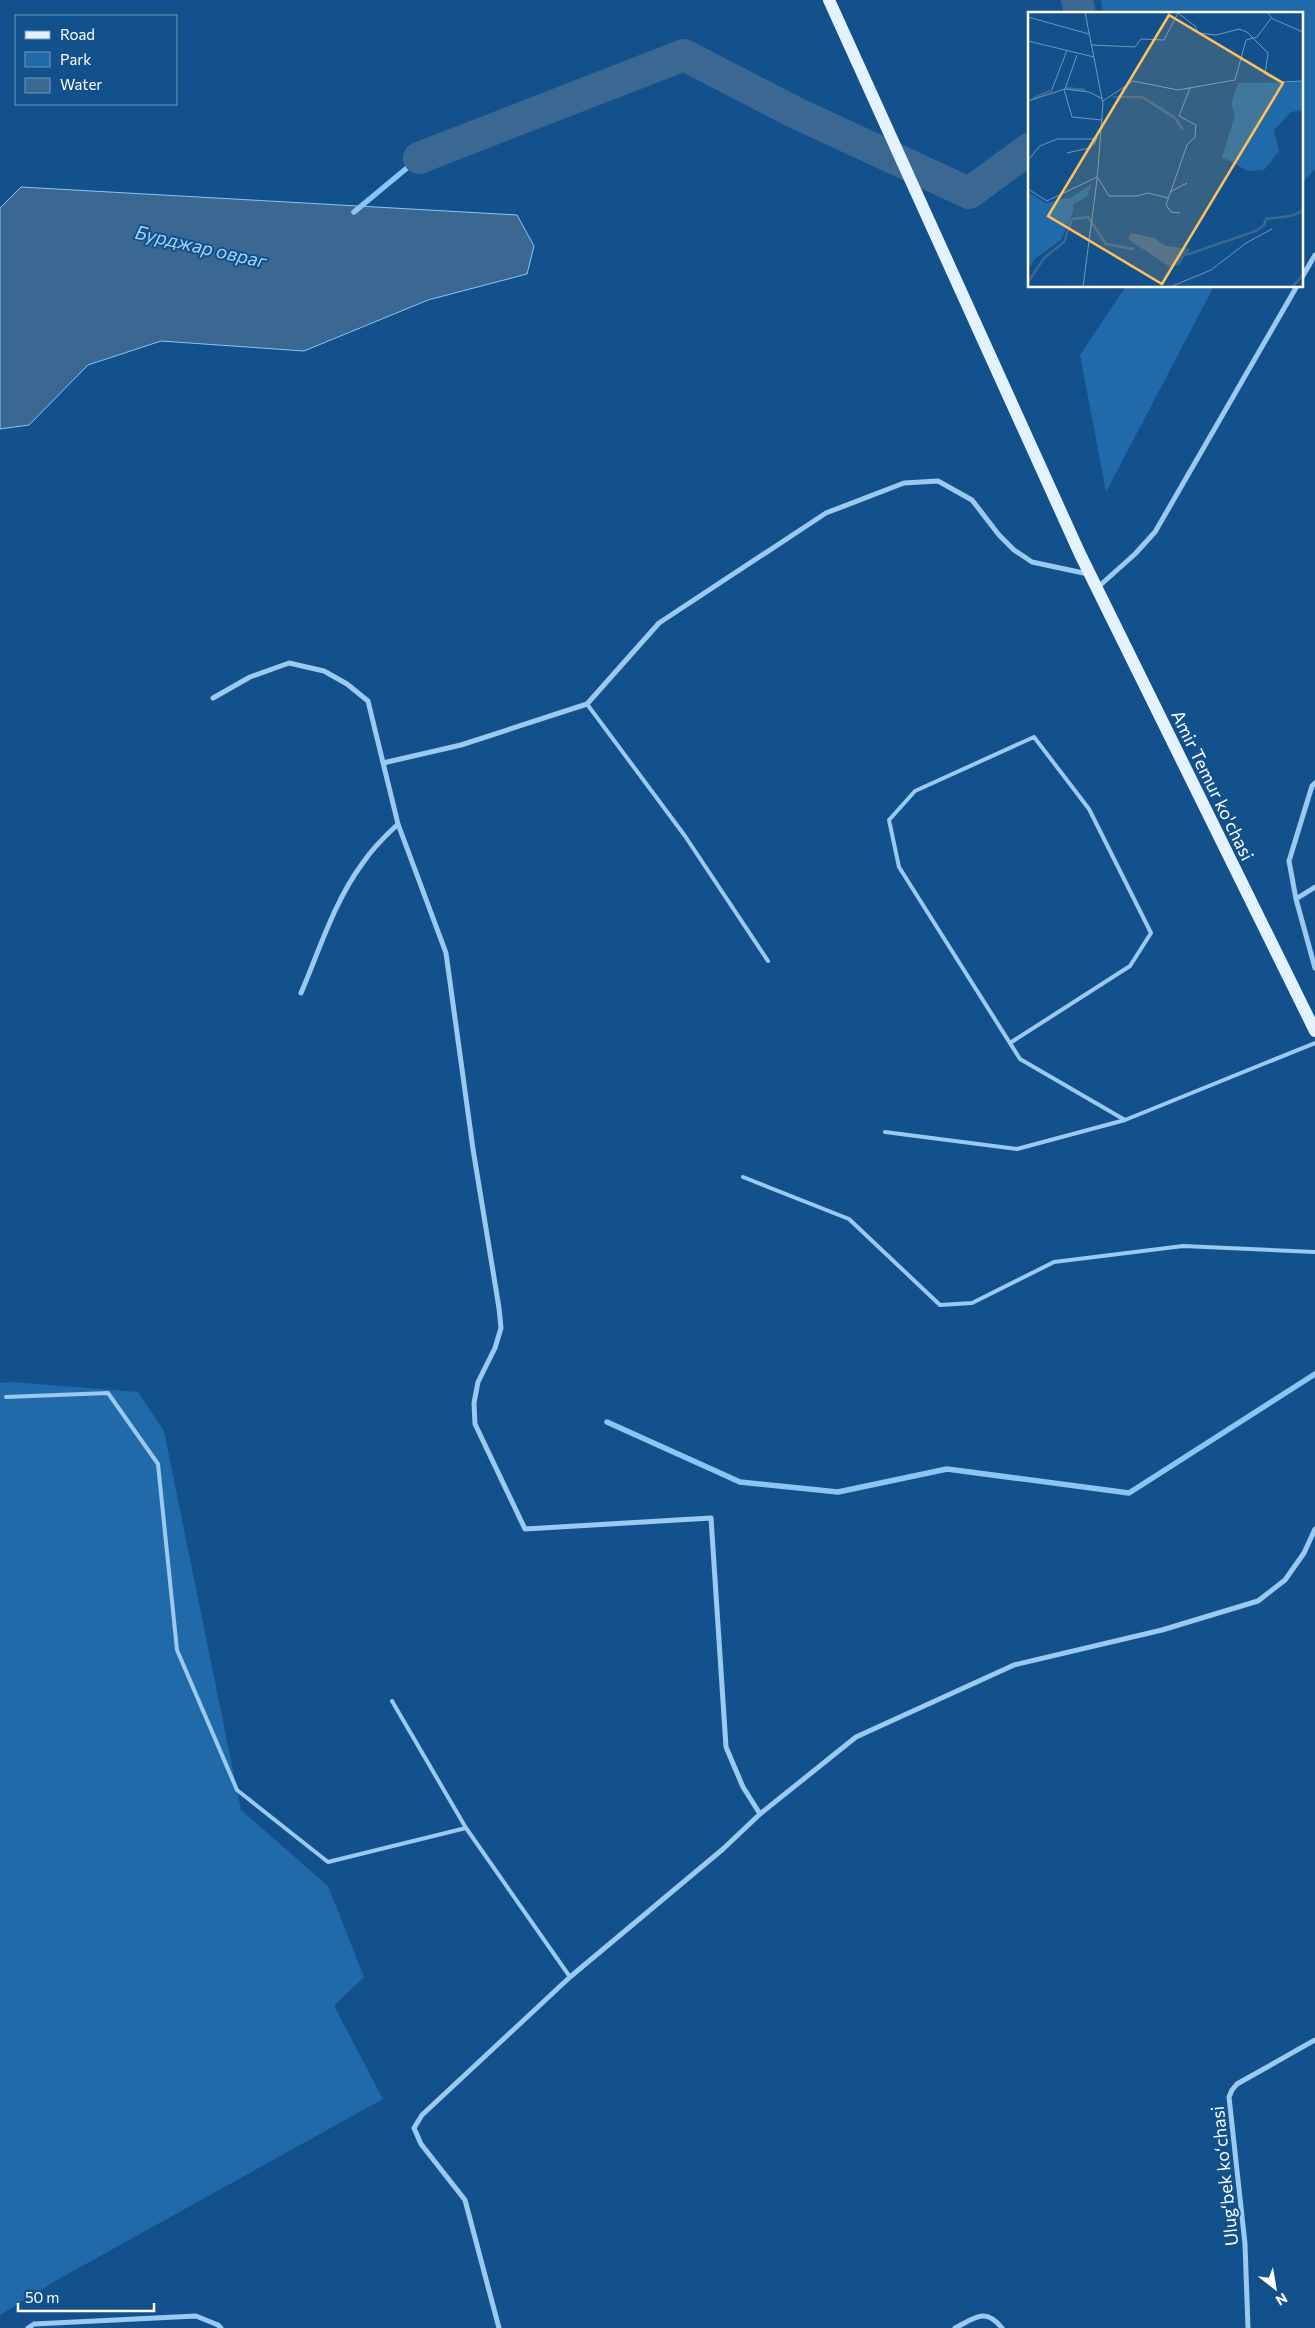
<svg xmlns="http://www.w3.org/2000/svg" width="1315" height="2328" font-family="Commissioner,sans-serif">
	<rect width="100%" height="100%" fill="#12518c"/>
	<path fill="#216aa9" d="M 1101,0 L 1315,0 L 1315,169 L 1301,185 L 1301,14 L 1103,14 Z
		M 1126,286 L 1214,286 L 1106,492 L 1080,355 Z
		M 12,1382 L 138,1392 L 164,1431 L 241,1810 L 328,1886 L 364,1977 L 334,2006 L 383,2099 L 57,2280 L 0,2315 L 0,1383 Z"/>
	<path fill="#3a6893" stroke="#8cc5f4" d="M 21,187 L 517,215 L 534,246 L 527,274 L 428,300 L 304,351 L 161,341 L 88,365 L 29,425 L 0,429 L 0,208 Z"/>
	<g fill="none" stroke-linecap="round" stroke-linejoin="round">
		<path stroke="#8cc5f4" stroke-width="5.5" d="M 354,212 L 419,158
			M 607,1422 L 740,1482 L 838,1492 L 947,1469 L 1129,1493 L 1315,1374"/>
		<path stroke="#3a6893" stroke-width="32" d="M 1077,0 L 1080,14
			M 419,158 L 684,55 L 796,113 L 969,193 L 1029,149"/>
		<path stroke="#9ac9f1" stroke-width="4" d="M 587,704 L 685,836 L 768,961
			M 1010,1043 L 1130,966 L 1151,933 L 1089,809 L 1034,737 L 915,791 L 889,820 L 899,867 L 1020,1059 L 1125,1120
			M 885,1132 L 1017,1149 L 1125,1120 L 1315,1043
			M 743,1177 L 849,1219 L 940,1305 L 972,1303 L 1054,1262 L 1183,1246 L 1315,1252
			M 6,1397 L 108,1393 L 158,1464 L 177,1650 L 237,1790 L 328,1862 L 466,1828
			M 392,1701 L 466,1828 L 570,1977"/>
		<path stroke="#9ac9f1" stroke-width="5" d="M 1301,279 L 1315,255
			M 1097,588 L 1135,554 L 1155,532 L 1297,286
			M 213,698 L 250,677 L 289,663 L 324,671 L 347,684 L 368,701 L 398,824 L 446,953 L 473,1149 L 499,1308 L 501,1328 L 495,1348 L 478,1382 L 474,1403 L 475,1424 L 525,1529 L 711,1518 L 726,1747 L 743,1787 L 760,1814
			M 383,763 L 461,745 L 587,704 L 659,623 L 826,513 L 904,483 L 938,481 L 972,500 L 999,535 L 1014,550 L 1032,562 L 1088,574
			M 1315,783 L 1312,786 L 1289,861 L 1296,899 L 1315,968
			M 1296,899 L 1315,887
			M 301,993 C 319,951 334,902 362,864 C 372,849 385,836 398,824
			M 28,2328 L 34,2324 L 196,2316 L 218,2325 L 221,2328
			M 499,2328 L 465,2200 L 421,2144 L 414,2128 L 422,2115 L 570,1977 L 723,1849 L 760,1814 L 856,1737 L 1014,1665 L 1162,1630 L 1258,1601 L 1285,1580 L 1304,1553 L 1315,1529
			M 955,2328 C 975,2318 985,2307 1002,2328
			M 1248,2328 L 1245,2244 L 1229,2097 L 1232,2090 L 1237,2084 L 1315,2040"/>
		<path stroke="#e4f1ff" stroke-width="12" d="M 829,0 L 1080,554 L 1315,1031"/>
	</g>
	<g text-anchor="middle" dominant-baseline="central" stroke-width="4" stroke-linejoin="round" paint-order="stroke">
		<g font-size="18" fill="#fff" stroke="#12518c">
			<text transform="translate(1213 785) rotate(64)">Amir Temur ko'chasi</text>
			<text transform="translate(1224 2176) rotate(-96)">Ulugʻbek koʻchasi</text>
		</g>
		<g font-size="19" font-style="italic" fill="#a6d2f8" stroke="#12518c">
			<text transform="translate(201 246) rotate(13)">Бурджар овраг</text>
		</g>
	</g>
	<g transform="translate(1028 12)">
		<rect width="275" height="275" fill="#12518c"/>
		<path d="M 275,70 L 275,98 L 263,100 L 246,118 L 251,139 L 236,158 L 220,159 L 194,145 L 207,103 L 203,92 L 210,71 ZM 64,172 L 59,185 L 45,192 L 45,200 L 33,228 L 8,246 L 0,257 L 0,180 L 18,191 L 44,185 Z" fill="#216aa9"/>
		<path d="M 103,221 L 126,226 L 138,234 L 162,237 L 151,253 L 142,255 L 100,227 Z" fill="#3a6893"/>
		<path fill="none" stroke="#3a6893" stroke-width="2.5" d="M 38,76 L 57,78M 85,85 L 114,85 L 147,106 L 155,118M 5,86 L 22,79M 158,243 L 228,219 L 236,213 L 238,207 L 263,204 L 275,199M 0,270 L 16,246 L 36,230 L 44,207 L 60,205 L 78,232 L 106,237M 264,275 L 275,263"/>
		<path fill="none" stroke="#7197ba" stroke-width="1" d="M 239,0 L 245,7 L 275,20M 150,1 L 167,14 L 170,21 L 188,23 L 211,17 L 219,20 L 240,41 L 237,62 L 252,70 L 275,69M 0,5 L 61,22M 0,29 L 66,45M 63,33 L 107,35 L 113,27 L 136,28 L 150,1M 36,77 L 44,105 L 74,108M 37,77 L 49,43M 23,80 L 39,38M 0,89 L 37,77 L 61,80 L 75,87M 75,89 L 105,69 L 150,78 L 207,68 L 218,28 L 229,25 L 244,5M 39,141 L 61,136 L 67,131 L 71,118M 0,148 L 12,134 L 29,127 L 69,127M 70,166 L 81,184 L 109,184 L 120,181 L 140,186M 0,177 L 19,189 L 69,165M 142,180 L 159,171M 152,201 L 143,200 L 138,193 L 159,133 L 167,125 L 168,113 L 151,104 L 162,76M 55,275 L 69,168 L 75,92 L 57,0M 142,275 L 183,258 L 218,231 L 244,217"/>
		<path fill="#ffc15a" fill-opacity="0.15" stroke="#ffc15a" stroke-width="2.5" d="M 141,3 L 255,71 L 134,272 L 20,204 Z"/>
		<rect width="275" height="275" fill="none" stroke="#fff" stroke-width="2.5"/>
	</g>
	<rect x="15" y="15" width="162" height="90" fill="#12518c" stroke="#7197ba"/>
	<rect x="25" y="31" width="25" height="8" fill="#e4f1ff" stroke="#7197ba"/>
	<text x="60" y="40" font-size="15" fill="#ffffff">Road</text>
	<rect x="25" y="52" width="25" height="15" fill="#216aa9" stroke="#7197ba"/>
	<text x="60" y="65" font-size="15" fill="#ffffff">Park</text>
	<rect x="25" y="78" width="25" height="15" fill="#3a6893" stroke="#7197ba"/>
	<text x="60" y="90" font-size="15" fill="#ffffff">Water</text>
	<g transform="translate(1275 2288) rotate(149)" stroke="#12518c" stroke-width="4" paint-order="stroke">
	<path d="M0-4L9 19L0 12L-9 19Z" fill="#ffffff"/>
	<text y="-8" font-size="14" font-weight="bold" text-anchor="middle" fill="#ffffff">N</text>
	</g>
	<path d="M18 2303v8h136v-8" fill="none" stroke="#ffffff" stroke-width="2.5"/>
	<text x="25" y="2303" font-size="15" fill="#ffffff" stroke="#12518c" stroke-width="4" paint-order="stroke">50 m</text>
</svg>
